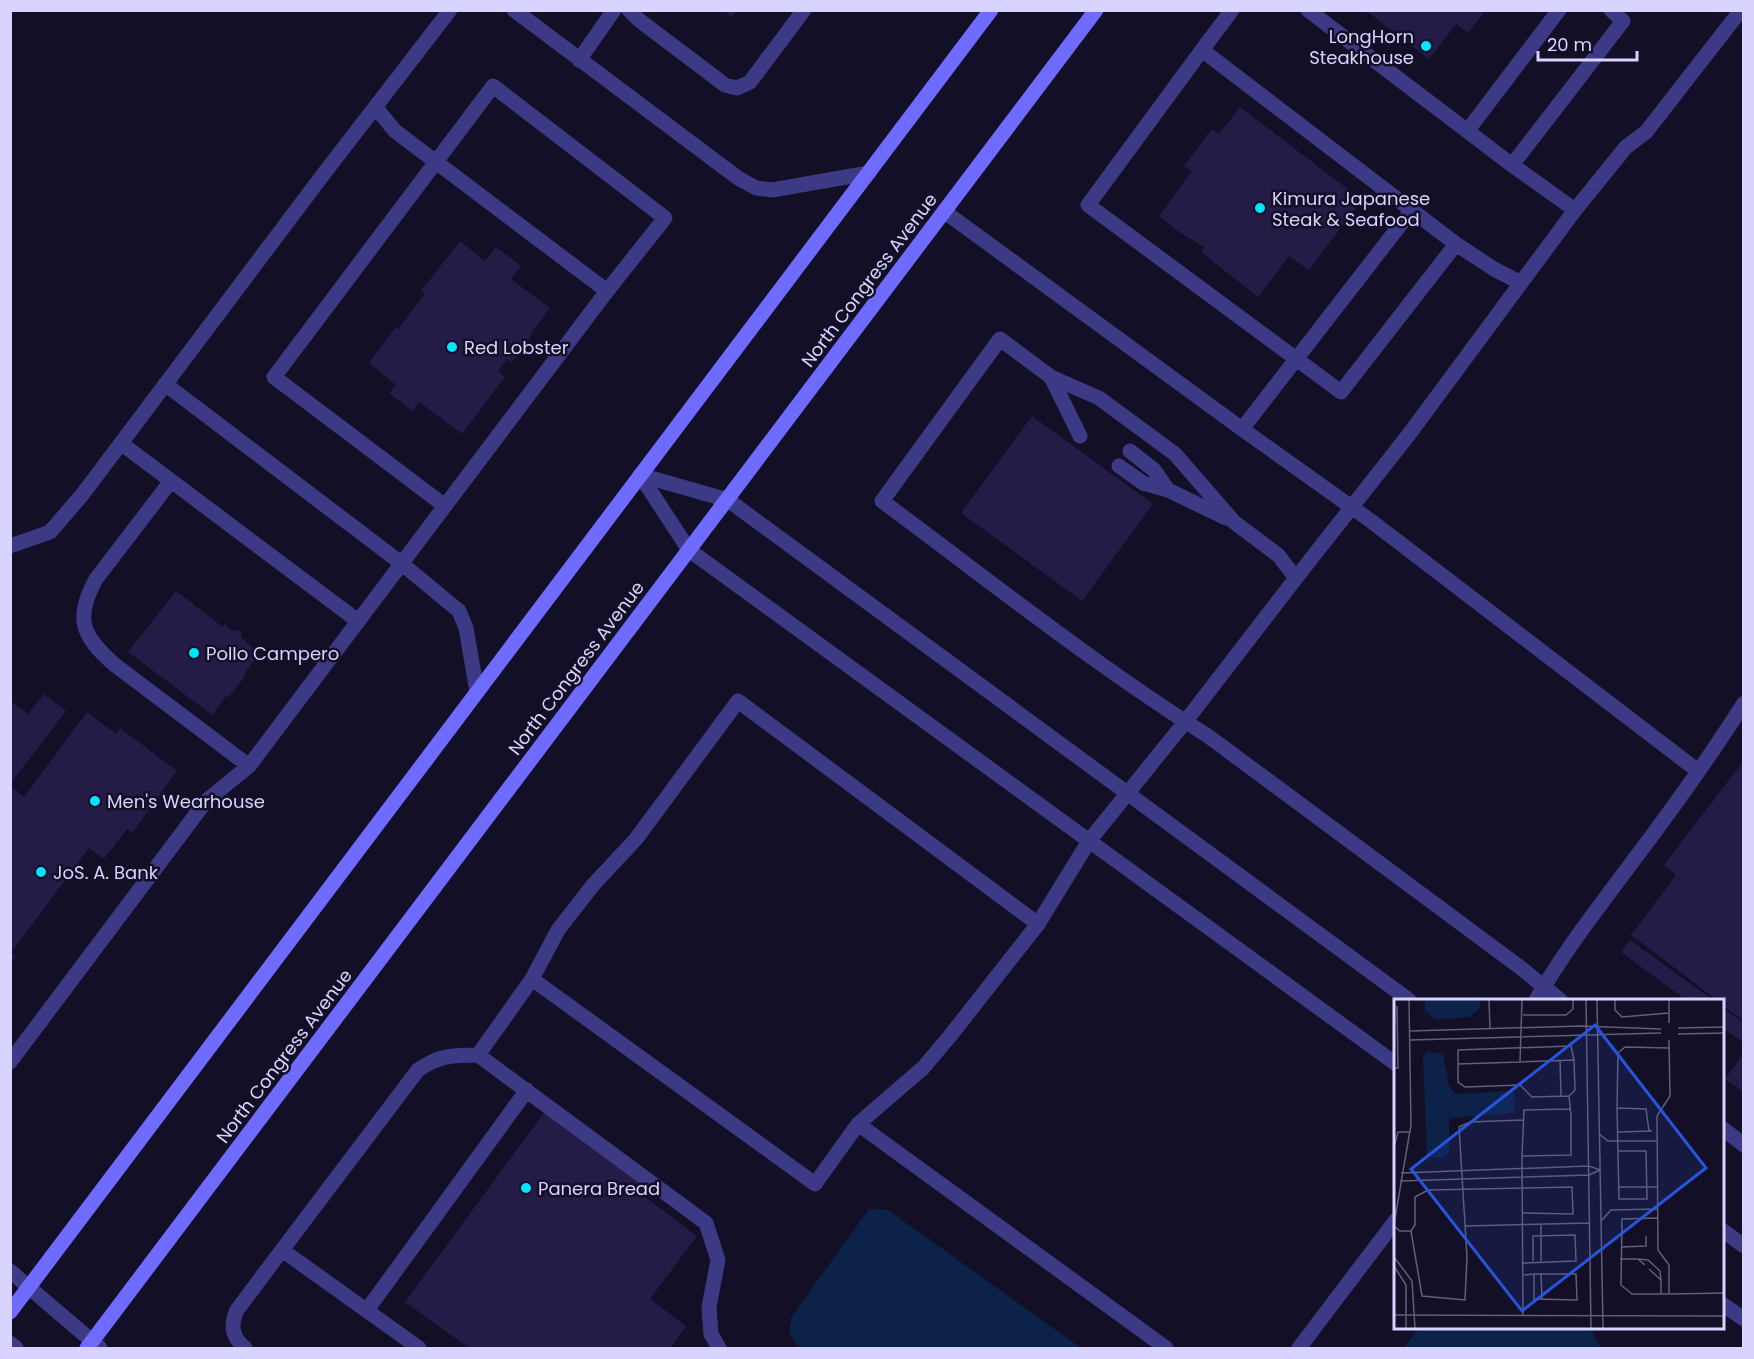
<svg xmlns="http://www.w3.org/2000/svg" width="1754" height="1359" font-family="Poppins,sans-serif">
	<rect width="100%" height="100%" fill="#130f26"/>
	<path fill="#0c2248" d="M 869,1209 L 888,1210 L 1081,1348 L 799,1348 L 789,1332 L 792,1316 Z
		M 1419,1328 L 1590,1328 L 1600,1346 L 1599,1348 L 1404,1348 Z"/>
	<path fill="#241b47" d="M 723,10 L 737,10 L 732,17 Z
		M 1365,10 L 1486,10 L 1468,33 L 1456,24 L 1429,59 Z
		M 1240,107 L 1362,200 L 1309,270 L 1289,256 L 1258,297 L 1201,252 L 1204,247 L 1179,232 L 1159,216 L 1192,171 L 1184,166 L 1212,129 L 1219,134 Z
		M 460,241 L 485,261 L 496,247 L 521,266 L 511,279 L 550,308 L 531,333 L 533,334 L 511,363 L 507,359 L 498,371 L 505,377 L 462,434 L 419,402 L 412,411 L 389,393 L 396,385 L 369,363 L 396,327 L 398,329 L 425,294 L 421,291 Z
		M 1032,416 L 1153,504 L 1082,601 L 961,513 Z
		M 176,591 L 223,627 L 225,624 L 231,630 L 242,631 L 241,637 L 259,654 L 244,674 L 246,675 L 229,697 L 227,695 L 212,715 L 128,652 Z
		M 44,694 L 66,711 L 10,784 L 10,701 L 28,714 Z
		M 87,712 L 116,734 L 120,728 L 177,771 L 132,833 L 127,829 L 104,859 L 89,848 L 11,953 L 15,956 L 10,963 L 10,786 L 24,797 Z
		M 1744,760 L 1744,1021 L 1722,1005 L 1722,1000 L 1717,1000 L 1631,935 L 1676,875 L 1664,865 Z
		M 1630,940 L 1713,1000 L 1686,1000 L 1621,952 Z
		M 1722,1008 L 1744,1023 L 1744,1043 L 1722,1028 Z
		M 1744,1053 L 1744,1092 L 1725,1079 Z
		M 546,1110 L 651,1187 L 645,1197 L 697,1236 L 650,1299 L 686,1326 L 671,1348 L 469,1348 L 405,1302 Z"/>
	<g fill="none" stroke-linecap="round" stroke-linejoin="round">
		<path stroke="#3d3a85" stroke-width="15" d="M 514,10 L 738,178 L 756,188 L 772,190 L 869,173
			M 629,10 L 639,20 L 725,85 L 737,88 L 750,82 L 804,10
			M 1308,10 L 1512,165 L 1575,210
			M 1202,50 L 1232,10
			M 579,60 L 614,10
			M 376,108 L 395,131 L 607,291
			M 1468,130 L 1559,10
			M 1512,165 L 1623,21 L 1611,10
			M 945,212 L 1242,429 L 1371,521 L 1698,771
			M 1456,244 L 1341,392 L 1088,205 L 1202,50 L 1456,244 L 1494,269 L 1521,283
			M 1051,377 L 1080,436
			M 165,384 L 401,563 L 459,611 L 466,628 L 477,692
			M 1242,429 L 1411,211
			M 122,444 L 358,621
			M 1130,451 L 1154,470 L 1168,490
			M 1119,466 L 1143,483 L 1168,490 L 1226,518
			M 640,475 L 689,550 L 1396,1064
			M 640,475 L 728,500 L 1409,1000
			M 171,481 L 96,579 C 74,619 82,636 115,665 L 249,766
			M 10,546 L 50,532 L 82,495 L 322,176 L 450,10
			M 1296,578 L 1278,555 L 1234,522 L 1175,454 L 1099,398 L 1051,377 L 1000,339 L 882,501 C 990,581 1095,665 1208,736 L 1521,968 L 1560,1000
			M 1038,924 L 1089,841 L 1185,722 L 1296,578 L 1410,433 L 1575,210 L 1626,147 L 1646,132 L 1741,10
			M 1536,1000 C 1563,953 1595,912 1627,869 C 1668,815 1708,760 1744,703
			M 478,1055 L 706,1223 L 718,1260 L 709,1307 L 711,1334 L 719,1348
			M 10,1062 L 206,801 L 249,766 L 607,291 L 665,218 L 493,86 L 274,377 L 445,506
			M 858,1124 L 1166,1348
			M 1722,1128 L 1744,1145
			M 1722,1230 L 1744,1246
			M 10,1271 L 100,1348
			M 1722,1304 L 1744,1319
			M 367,1310 L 527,1090
			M 10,1343 L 16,1348
			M 245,1348 C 232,1337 230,1326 237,1310 L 282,1250
			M 419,1348 L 282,1250 L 418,1070 C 440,1055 453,1055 478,1055 L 532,979 L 558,930 L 593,885 L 636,839 L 738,701 L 1038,924 L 950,1036 L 923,1068 L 858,1124 L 815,1184 L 532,979
			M 1299,1348 L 1396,1220"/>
		<path stroke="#6f6bff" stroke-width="15" d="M 10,1312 L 991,10
			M 87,1348 L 1096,10"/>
	</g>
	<g fill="#00e5ff" stroke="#130f26" stroke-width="2">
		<circle cx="1426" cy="46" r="6"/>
		<circle cx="1260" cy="208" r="6"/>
		<circle cx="452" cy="347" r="6"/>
		<circle cx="194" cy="653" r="6"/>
		<circle cx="95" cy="801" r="6"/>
		<circle cx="41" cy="872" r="6"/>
		<circle cx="526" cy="1188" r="6"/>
	</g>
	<g text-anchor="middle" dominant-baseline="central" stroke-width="5" stroke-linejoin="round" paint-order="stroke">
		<g font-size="18" fill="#d9d4ff" stroke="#130f26" text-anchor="start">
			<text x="1414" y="36" text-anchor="end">LongHorn<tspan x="1414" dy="21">Steakhouse</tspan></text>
			<text x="1272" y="198">Kimura Japanese<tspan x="1272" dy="21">Steak &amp; Seafood</tspan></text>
			<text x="464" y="347">Red Lobster</text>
			<text x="206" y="653">Pollo Campero</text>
			<text x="107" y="801">Men's Wearhouse</text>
			<text x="53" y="872">JoS. A. Bank</text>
			<text x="538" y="1188">Panera Bread</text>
		</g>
		<g font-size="18" fill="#d9d4ff" stroke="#130f26">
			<text transform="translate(869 280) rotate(-53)">North Congress Avenue</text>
			<text transform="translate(576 668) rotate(-53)">North Congress Avenue</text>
			<text transform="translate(284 1056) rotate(-53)">North Congress Avenue</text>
		</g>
	</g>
	<g transform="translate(1394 999)">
		<rect width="330" height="330" fill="#130f26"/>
		<path d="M 31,1 L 86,1 L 86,9 L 75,18 L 42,21 L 31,12 ZM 33,53 L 49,54 L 55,86 L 61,95 L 117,92 L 121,96 L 120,114 L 55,119 L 55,154 L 50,159 L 33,157 L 29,58 Z" fill="#0c2248"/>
		<path fill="none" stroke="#625e7d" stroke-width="1.5" d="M 95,1 L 96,30M 128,1 L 126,63 L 180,61 L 181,91 L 175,97 L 177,117 L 177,156 L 128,157 L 130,111 L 176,110M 192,1 L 197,329M 203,1 L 209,329M 221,1 L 221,11 L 228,18 L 275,14M 275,1 L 275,24M 129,16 L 172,16 L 179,10 L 179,1M 284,29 L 330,28M 16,32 L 187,27 L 267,30M 284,35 L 330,34M 16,41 L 267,34M 275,41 L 276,97 L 263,117 L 264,251 L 275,266 L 275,295 L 330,294M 166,61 L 167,97M 126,63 L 64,65 L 64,51 L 177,47 L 180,61M 64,65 L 64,83 L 71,88 L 126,86 L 138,98 L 175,97M 0,69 L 4,69 L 3,7M 223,109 L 252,110 L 255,132M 224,133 L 258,132M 205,135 L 214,142 L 263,142M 0,148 L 4,133 L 16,133M 224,152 L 252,152 L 253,200 L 225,200 L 223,109 L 224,54 L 231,48 L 275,49M 128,157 L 129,316M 7,174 L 195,167 L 206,171M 6,182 L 195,176 L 206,171M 225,188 L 264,188M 263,219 L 228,220 L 227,286 L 238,295 L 275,295M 207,222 L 217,211 L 263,210M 0,225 L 17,126 L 15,1M 147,225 L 147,262M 0,227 L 6,232 L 17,232 L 21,226 L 21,198 L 34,191 L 178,188 L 179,215 L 129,214M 71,227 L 196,224M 17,232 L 28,297 L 71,301 L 73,258 L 65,128 L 76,123 L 130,121M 227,248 L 252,247 L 252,237M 0,258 L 18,282 L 21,329M 226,260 L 244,260 L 251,266M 244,260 L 254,261 L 266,272 L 267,281M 129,264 L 182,262 L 181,236 L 139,237 L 139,262M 0,267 L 12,286 L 12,329M 255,270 L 267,281 L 267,295M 147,275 L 148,300M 130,276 L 140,275 L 182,275 L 183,301 L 140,300 L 140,275M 0,316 L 330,317"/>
		<path fill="#2655da" fill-opacity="0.15" stroke="#2655da" stroke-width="3" d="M 201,26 L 312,169 L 128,312 L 17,170 Z"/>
		<rect width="330" height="330" fill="none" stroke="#d9d4ff" stroke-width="3"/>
	</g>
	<rect width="1754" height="1359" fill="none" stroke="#d9d4ff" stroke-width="24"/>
	<path d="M1538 51v9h99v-9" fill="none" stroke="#d9d4ff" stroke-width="3"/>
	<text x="1547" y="51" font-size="18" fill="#d9d4ff" stroke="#130f26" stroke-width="4.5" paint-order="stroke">20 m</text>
</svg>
